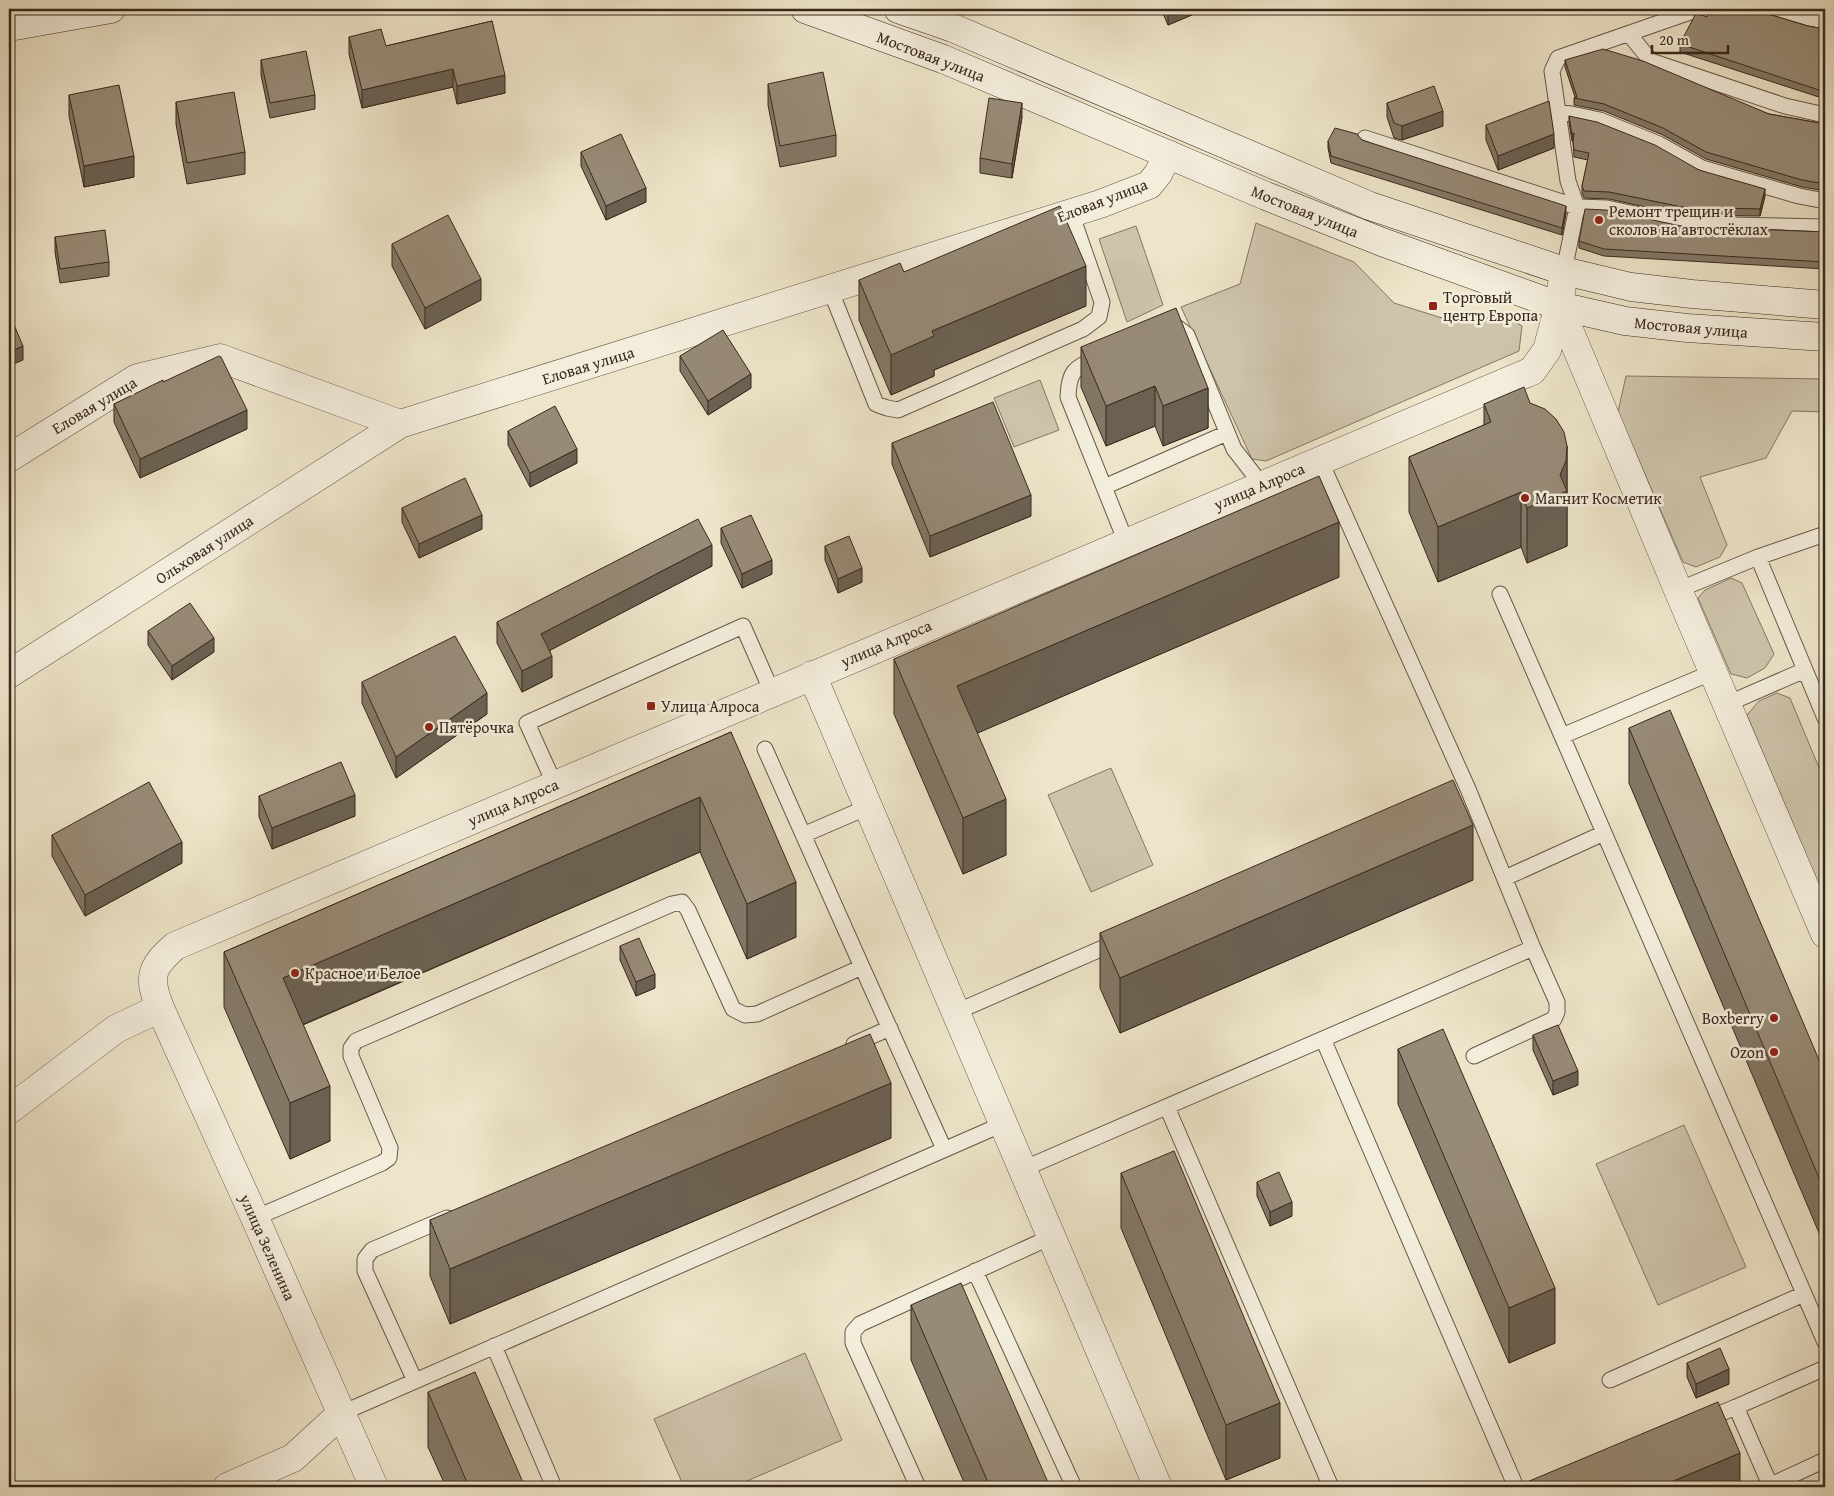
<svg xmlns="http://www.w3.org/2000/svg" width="1834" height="1496" font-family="'Gentium Book Plus',serif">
	<rect width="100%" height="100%" fill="#ede4c9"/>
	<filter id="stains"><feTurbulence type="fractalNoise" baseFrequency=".004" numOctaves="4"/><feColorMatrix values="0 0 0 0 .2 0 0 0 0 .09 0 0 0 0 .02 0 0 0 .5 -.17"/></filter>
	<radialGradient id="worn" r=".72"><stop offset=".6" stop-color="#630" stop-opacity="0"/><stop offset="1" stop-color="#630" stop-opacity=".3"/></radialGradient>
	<path fill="#cec4ac" stroke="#847664" d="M 1256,223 L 1354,262 L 1394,303 L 1458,323 L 1505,315 L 1522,326 L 1519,351 L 1266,461 L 1252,459 L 1181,307 L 1240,284 Z
		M 1136,226 L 1163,305 L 1127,322 L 1099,239 Z
		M 1626,376 L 1825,379 L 1825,412 L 1792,411 L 1766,458 L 1700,477 L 1727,545 L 1720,557 L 1696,567 L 1683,562 L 1618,412 Z
		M 1040,380 L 1059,430 L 1014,447 L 994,398 Z
		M 1731,578 L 1742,583 L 1774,654 L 1765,668 L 1747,678 L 1731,674 L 1698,598 L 1705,590 Z
		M 1777,693 L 1790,698 L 1825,782 L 1825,900 L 1747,715 L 1759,701 Z
		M 1111,768 L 1153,865 L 1091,892 L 1048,795 Z
		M 1684,1125 L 1746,1267 L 1658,1305 L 1596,1164 Z
		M 805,1353 L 842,1440 L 733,1487 L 684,1487 L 654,1419 Z"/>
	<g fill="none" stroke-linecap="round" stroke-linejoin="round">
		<defs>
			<path id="lane" d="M 1761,9 L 1825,28
				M 1810,24 L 1815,9
				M 1629,34 L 1651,61 L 1785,106 L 1825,115
				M 1557,111 L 1600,120 L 1659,144 L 1702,168 L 1799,196 L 1825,201
				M 1365,138 L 1577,207 L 1607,208 L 1681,224 L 1825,227
				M 1564,271 L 1577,207 L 1568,181 L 1552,71 L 1558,58 L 1699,9
				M 830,289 L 876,404 L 887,408 L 898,410 L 1083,329 L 1099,317 L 1102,302 L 1071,213
				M 1169,329 L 1178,328 L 1187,335 L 1234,449 L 1262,485
				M 1100,357 C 1076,368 1069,368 1068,397 L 1126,542
				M 1104,487 L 1227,433
				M 1825,534 L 1758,557 L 1825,718
				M 1678,590 L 1758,557
				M 1500,594 L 1562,736
				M 1713,672 L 1562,736 L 1825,1342
				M 1727,704 L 1805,670
				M 765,749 L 862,967
				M 555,785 L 527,723 L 743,626 L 772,692
				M 803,835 L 868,807
				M 1505,878 L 1604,833
				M 956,1012 L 1119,941
				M 1323,1039 L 1516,1487
				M 854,1044 L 890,1028
				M 1474,1056 L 1554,1019 L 1557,1012 L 1557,1002 L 1533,948
				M 1167,1107 L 1331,1487
				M 1023,1169 L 1533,948 L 1468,789 L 1320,460
				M 255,1218 L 382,1163 L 389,1158 L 390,1148 L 351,1056 L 351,1048 L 356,1041 L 672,904 L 682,902 L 688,910 L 733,1009 L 745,1015 L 757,1014 L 862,967 L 944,1149
				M 975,1271 L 1074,1487
				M 494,1346 L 554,1487
				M 1610,1380 L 1804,1294
				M 415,1381 L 365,1271 L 365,1259 L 372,1250 L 447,1218
				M 1736,1407 L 1825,1368
				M 342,1413 L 1003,1124
				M 1705,1420 L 1736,1407 L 1771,1487
				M 1771,1485 L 1825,1460
				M 918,1487 L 853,1343 L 853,1332 L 860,1324 L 1051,1237"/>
			<path id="street" d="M 1559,306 L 1678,590 L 1825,934
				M 9,458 L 137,378 L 220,358 L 400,424 L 1100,204 L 1149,185 L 1158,174 L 1168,154
				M 9,674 L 400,424
				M 812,675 L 1158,1487
				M 9,1110 L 116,1029 L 160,1008
				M 227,1487 L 293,1458 L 342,1413
				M 374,1487 L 255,1218 L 160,1008 C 148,977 150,968 175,946 L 1532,371 L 1547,350 L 1559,306 L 1564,271"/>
			<path id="secondary" d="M 805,9 L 943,59 L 1266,196 L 1382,242 L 1559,306 L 1625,321 L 1687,328 L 1825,337
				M 898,9 L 953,28 L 1370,206 L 1564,271 L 1631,287 L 1692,294 L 1825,305
				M 9,27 L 111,9"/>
		</defs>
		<use href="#lane" stroke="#665747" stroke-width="17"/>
		<use href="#street" stroke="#665747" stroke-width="29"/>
		<use href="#secondary" stroke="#39281c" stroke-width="29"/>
		<use href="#lane" stroke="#f3eddc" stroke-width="15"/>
		<use href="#street" stroke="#f3eddc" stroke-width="28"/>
		<use href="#secondary" stroke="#f3eddc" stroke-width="28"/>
	</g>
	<path fill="#827765" stroke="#39281c" d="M 1161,9 L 1206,9 L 1168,25 Z
		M 1737,9 L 1758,11 L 1808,26 L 1825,29 L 1825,99 L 1680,52 L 1680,44 L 1707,17 Z
		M 492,21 L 505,93 L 457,104 L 453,87 L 362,108 L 349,54 L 349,37 L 386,46 Z
		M 261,60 L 315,95 L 315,109 L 270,118 L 261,75 Z
		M 1565,60 L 1769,114 L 1825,124 L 1825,191 L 1802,187 L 1706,159 L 1663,135 L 1604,111 L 1574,105 L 1574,98 L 1575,97 L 1565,67 Z
		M 768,84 L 836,135 L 836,156 L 780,167 L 768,105 Z
		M 69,95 L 134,177 L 84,187 L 69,116 Z
		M 176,102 L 245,152 L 245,174 L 187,184 L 176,124 Z
		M 1387,103 L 1443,126 L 1402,140 L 1394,138 L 1387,117 Z
		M 1569,116 L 1699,170 L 1765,196 L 1760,216 L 1682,215 L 1609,199 L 1584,198 L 1582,193 L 1582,186 L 1588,160 L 1574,157 L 1573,141 L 1572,141 L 1569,123 Z
		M 1022,117 L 1012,178 L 980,173 L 980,158 Z
		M 1486,125 L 1554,148 L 1498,170 L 1486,140 Z
		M 1362,140 L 1566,213 L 1562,235 L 1331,163 L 1328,148 L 1328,141 Z
		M 581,152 L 646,202 L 606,220 L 581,166 Z
		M 1681,226 L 1825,232 L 1825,269 L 1604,256 L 1579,248 L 1579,241 Z
		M 55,237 L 109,262 L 109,276 L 60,283 L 55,252 Z
		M 392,244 L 481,300 L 425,329 L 392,266 Z
		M 904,272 L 1086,306 L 934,370 L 934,376 L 891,395 L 859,320 L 859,280 Z
		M 1081,347 L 1208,388 L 1208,428 L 1163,446 L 1155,426 L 1106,446 L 1081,387 Z
		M 680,356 L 751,388 L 708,415 L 680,371 Z
		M 163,382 L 247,429 L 140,478 L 114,422 L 114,404 Z
		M 1530,403 L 1567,446 L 1567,546 L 1527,563 L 1521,547 L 1438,582 L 1409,512 L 1409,457 L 1484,425 L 1484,404 Z
		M 508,431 L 577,463 L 530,487 L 508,445 Z
		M 892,443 L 1031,516 L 930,557 L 892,464 Z
		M 402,508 L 482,529 L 419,558 L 402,522 Z
		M 721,528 L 772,574 L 742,588 L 721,543 Z
		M 825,546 L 862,582 L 838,593 L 825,560 Z
		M 712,566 L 550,650 L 552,677 L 522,692 L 497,643 L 497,622 Z
		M 1339,577 L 977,733 L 1006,855 L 963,874 L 894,714 L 894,659 Z
		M 148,631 L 214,652 L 172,680 L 148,645 Z
		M 362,682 L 487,714 L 396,778 L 362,703 Z
		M 1629,728 L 1825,1074 L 1825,1247 L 1629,783 Z
		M 731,732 L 796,937 L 747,959 L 700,852 L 303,1025 L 330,1141 L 290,1159 L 224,1007 L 224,952 Z
		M 259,796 L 355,816 L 272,849 L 259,817 Z
		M 52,835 L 182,863 L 85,916 L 52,856 Z
		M 1473,880 L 1120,1033 L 1100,988 L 1100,933 Z
		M 620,946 L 655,988 L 636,996 L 620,960 Z
		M 1533,1035 L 1578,1085 L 1553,1095 L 1533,1050 Z
		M 1398,1049 L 1555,1343 L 1509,1363 L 1398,1104 Z
		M 891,1138 L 450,1324 L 430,1276 L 430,1220 Z
		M 1121,1173 L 1280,1458 L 1226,1480 L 1121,1228 Z
		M 1257,1182 L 1292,1216 L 1270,1226 L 1257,1196 Z
		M 911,1305 L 1050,1487 L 966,1487 L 911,1360 Z
		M 1687,1363 L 1729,1384 L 1696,1398 L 1687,1377 Z
		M 428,1392 L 525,1487 L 446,1487 L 428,1447 Z"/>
	<path fill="#6a6153" stroke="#39281c" d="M 1172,9 L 1206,9 L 1168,25 L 1168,11 Z
		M 453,69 L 453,87 L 362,108 L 362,90 Z
		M 505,75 L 505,93 L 457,104 L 457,86 Z
		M 1022,103 L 1022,117 L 1012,178 L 1012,164 Z
		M 1443,111 L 1443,126 L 1402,140 L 1402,126 Z
		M 1574,133 L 1574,140 L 1572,141 L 1572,134 Z
		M 1554,134 L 1554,148 L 1498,170 L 1498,156 Z
		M 134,156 L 134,177 L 84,187 L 84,166 Z
		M 646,188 L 646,202 L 606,220 L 606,206 Z
		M 1765,189 L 1765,196 L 1760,216 L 1760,209 Z
		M 1566,206 L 1566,213 L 1562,235 L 1562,228 Z
		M 1086,266 L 1086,306 L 934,370 L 934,376 L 891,395 L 891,355 L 932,331 Z
		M 481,279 L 481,300 L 425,329 L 425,308 Z
		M 23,346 L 23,360 L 9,366 L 9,352 Z
		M 751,374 L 751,388 L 708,415 L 708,401 Z
		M 1155,386 L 1155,426 L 1106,446 L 1106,406 Z
		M 1208,388 L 1208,428 L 1163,446 L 1163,406 Z
		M 247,410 L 247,429 L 140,478 L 140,459 Z
		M 1567,446 L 1567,546 L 1527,563 L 1527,508 L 1560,475 Z
		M 577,449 L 577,463 L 530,487 L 530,473 Z
		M 1521,492 L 1521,547 L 1438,582 L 1438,527 Z
		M 1031,495 L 1031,516 L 930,557 L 930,536 Z
		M 482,515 L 482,529 L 419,558 L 419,544 Z
		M 1339,522 L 1339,577 L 957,742 L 957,686 Z
		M 712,545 L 712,566 L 541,655 L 541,634 Z
		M 772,560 L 772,574 L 742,588 L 742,574 Z
		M 862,568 L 862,582 L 838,593 L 838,579 Z
		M 214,638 L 214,652 L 172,680 L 172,666 Z
		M 552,656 L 552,677 L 522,692 L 522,671 Z
		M 487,693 L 487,714 L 396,778 L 396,757 Z
		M 355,795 L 355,816 L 272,849 L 272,828 Z
		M 700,797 L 700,852 L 283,1033 L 283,978 Z
		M 1006,799 L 1006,855 L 963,874 L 963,818 Z
		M 1473,825 L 1473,880 L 1120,1033 L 1120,978 Z
		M 182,842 L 182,863 L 85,916 L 85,895 Z
		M 796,882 L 796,937 L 747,959 L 747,904 Z
		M 655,974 L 655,988 L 636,996 L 636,982 Z
		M 1578,1071 L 1578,1085 L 1553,1095 L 1553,1081 Z
		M 891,1083 L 891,1138 L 450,1324 L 450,1269 Z
		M 330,1086 L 330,1141 L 290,1159 L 290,1103 Z
		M 1292,1202 L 1292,1216 L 1270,1226 L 1270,1212 Z
		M 1555,1288 L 1555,1343 L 1509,1363 L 1509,1308 Z
		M 1729,1369 L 1729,1384 L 1696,1398 L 1696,1384 Z
		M 1280,1403 L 1280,1458 L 1226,1480 L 1226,1425 Z
		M 1740,1453 L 1740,1487 L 1659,1487 Z"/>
	<path fill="#978a76" stroke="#39281c" d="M 1710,9 L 1756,9 L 1758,11 L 1808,26 L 1825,29 L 1825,92 L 1680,44 L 1696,13 L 1707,17 Z
		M 492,21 L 505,75 L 457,86 L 453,69 L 362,90 L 349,37 L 381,29 L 386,46 Z
		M 1603,49 L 1643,61 L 1769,114 L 1825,124 L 1825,184 L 1802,180 L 1706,152 L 1663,128 L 1604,104 L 1574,98 L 1577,97 L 1565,60 Z
		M 306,51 L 315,95 L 270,103 L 261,60 Z
		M 823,72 L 836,135 L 780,146 L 768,84 Z
		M 119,85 L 134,156 L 84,166 L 69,95 Z
		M 1434,86 L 1443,111 L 1402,126 L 1394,123 L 1387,103 Z
		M 234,92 L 245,152 L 187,163 L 176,102 Z
		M 989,98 L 1022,103 L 1012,164 L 980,158 Z
		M 1549,101 L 1554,134 L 1498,156 L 1486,125 Z
		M 1569,116 L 1597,122 L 1655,145 L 1699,170 L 1765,189 L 1760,209 L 1682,207 L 1609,192 L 1584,191 L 1582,186 L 1589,153 L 1574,150 L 1573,141 L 1574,133 L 1572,134 Z
		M 1335,128 L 1357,134 L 1362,140 L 1566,206 L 1562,228 L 1331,156 L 1328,141 Z
		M 621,134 L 646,188 L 606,206 L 581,152 Z
		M 1060,206 L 1086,266 L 932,331 L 934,336 L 891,355 L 859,280 L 900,263 L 904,272 Z
		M 1585,209 L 1606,210 L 1681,226 L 1825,232 L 1825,262 L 1604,249 L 1579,241 Z
		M 448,215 L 481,279 L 425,308 L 392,244 Z
		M 105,230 L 109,262 L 60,269 L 55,237 Z
		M 1176,308 L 1208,388 L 1163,406 L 1155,386 L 1106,406 L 1081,347 Z
		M 9,313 L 23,346 L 9,352 Z
		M 723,330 L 751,374 L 708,401 L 680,356 Z
		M 219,356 L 221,357 L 247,410 L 140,459 L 114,404 L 163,380 L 163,382 Z
		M 1524,387 L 1530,403 L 1545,409 L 1556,419 L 1564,432 L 1567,446 L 1566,461 L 1560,475 L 1567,491 L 1527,508 L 1521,492 L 1438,527 L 1409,457 L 1491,422 L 1484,404 Z
		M 993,402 L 1031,495 L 930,536 L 892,443 Z
		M 555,406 L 577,449 L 530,473 L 508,431 Z
		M 1319,476 L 1339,522 L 957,686 L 1006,799 L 963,818 L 894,659 Z
		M 465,478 L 482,515 L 419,544 L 402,508 Z
		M 751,515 L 772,560 L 742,574 L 721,528 Z
		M 698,519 L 712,545 L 541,634 L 552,656 L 522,671 L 497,622 Z
		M 849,536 L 862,568 L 838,579 L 825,546 Z
		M 190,603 L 214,638 L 172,666 L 148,631 Z
		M 455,636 L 487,693 L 396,757 L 362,682 Z
		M 1670,710 L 1825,1074 L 1825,1192 L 1629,728 Z
		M 731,732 L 796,882 L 747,904 L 700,797 L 283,978 L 330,1086 L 290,1103 L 224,952 Z
		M 341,762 L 355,795 L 272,828 L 259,796 Z
		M 1453,780 L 1473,825 L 1120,978 L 1100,933 Z
		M 149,782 L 182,842 L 85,895 L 52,835 Z
		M 639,938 L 655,974 L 636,982 L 620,946 Z
		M 1558,1025 L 1578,1071 L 1553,1081 L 1533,1035 Z
		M 1443,1029 L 1555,1288 L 1509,1308 L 1398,1049 Z
		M 870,1034 L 891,1083 L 450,1269 L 430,1220 Z
		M 1174,1151 L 1280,1403 L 1226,1425 L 1121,1173 Z
		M 1279,1172 L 1292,1202 L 1270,1212 L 1257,1182 Z
		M 961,1283 L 1050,1487 L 990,1487 L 911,1305 Z
		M 1720,1348 L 1729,1369 L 1696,1384 L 1687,1363 Z
		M 475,1372 L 525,1487 L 469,1487 L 428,1392 Z
		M 1718,1402 L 1740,1453 L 1659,1487 L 1515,1487 Z"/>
	<g fill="#8f2418" stroke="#f3eddc" stroke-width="2">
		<circle cx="1599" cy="220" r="5"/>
		<rect x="1428" y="301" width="10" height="10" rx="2.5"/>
		<circle cx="1525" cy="498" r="5"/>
		<rect x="646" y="701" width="10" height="10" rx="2.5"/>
		<circle cx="429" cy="727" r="5"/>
		<circle cx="295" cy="973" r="5"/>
		<circle cx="1774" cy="1018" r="5"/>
		<circle cx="1774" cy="1052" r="5"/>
	</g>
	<g text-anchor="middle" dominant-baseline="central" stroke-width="5" stroke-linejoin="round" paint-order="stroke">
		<g font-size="16" fill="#39281c" stroke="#f3eddc">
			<text transform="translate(931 56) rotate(21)">Мостовая улица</text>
			<text transform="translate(1102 200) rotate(-21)">Еловая улица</text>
			<text transform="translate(1305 211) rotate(22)">Мостовая улица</text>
			<text transform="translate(1691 327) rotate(5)">Мостовая улица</text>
			<text transform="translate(588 365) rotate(-17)">Еловая улица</text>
			<text transform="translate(94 405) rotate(-31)">Еловая улица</text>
			<text transform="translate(1259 486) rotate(-23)">улица Алроса</text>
			<text transform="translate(204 549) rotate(-33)">Ольховая улица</text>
			<text transform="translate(886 643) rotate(-23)">улица Алроса</text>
			<text transform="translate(513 802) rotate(-23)">улица Алроса</text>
			<text transform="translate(268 1247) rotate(66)">улица Зеленина</text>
		</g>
		<g font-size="16" fill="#39281c" stroke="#f3eddc" text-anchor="start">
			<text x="1609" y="211">Ремонт трещин и<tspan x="1609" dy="18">сколов на автостёклах</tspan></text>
			<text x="1443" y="297">Торговый<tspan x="1443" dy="18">центр Европа</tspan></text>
			<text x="1535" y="498">Магнит Косметик</text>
			<text x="661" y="706">Улица Алроса</text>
			<text x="439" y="727">Пятёрочка</text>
			<text x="305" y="973">Красное и Белое</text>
			<text x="1764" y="1018" text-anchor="end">Boxberry</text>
			<text x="1764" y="1052" text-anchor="end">Ozon</text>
		</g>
	</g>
	<rect width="1834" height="1496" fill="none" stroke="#ede4c9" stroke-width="30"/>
	<rect x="10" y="10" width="1814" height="1476" fill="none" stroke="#39281c" stroke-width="2.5"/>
	<rect x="15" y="15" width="1804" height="1466" fill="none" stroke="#39281c"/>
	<path d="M1652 45v8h76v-8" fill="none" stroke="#39281c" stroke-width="2.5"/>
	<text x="1659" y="45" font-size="15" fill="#39281c" stroke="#f3eddc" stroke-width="4" paint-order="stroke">20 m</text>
	<rect width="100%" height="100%" filter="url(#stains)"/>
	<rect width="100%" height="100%" fill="url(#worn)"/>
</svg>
